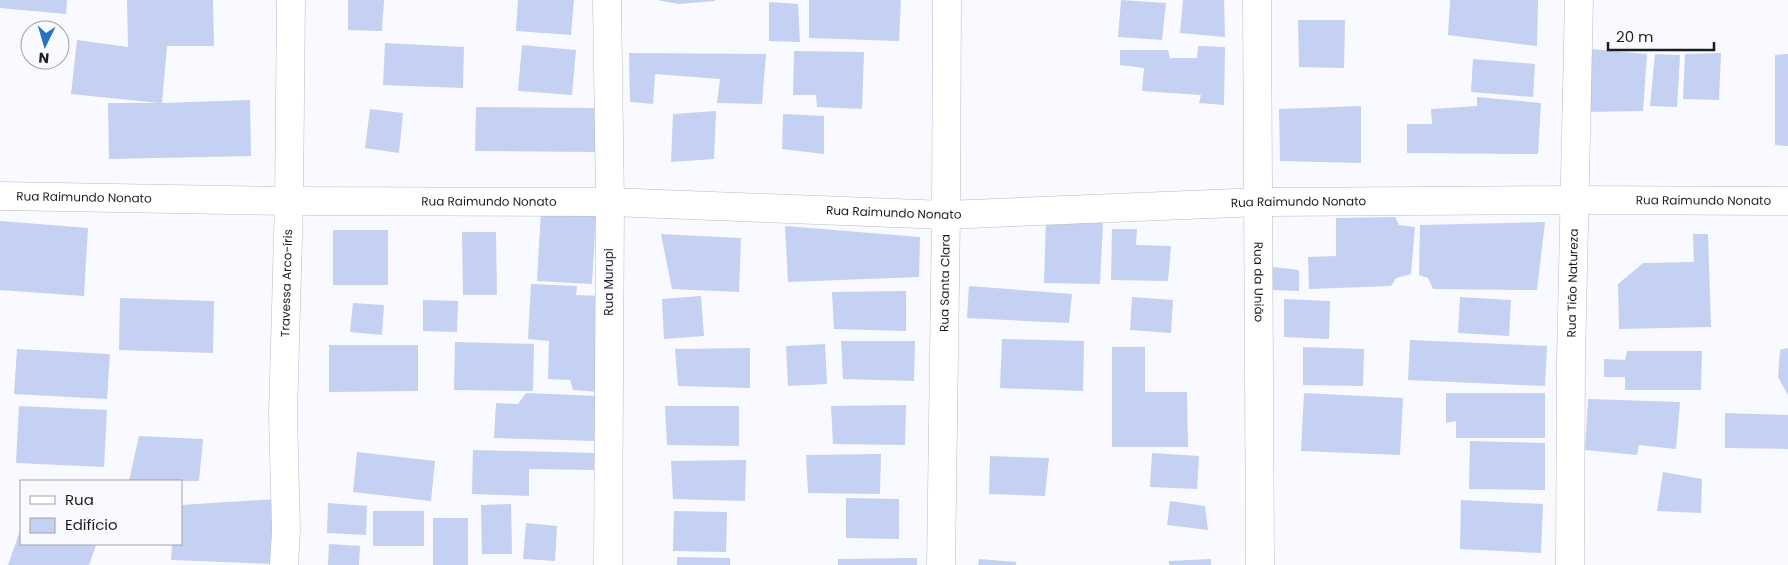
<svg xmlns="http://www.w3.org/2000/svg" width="1788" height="565" viewBox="0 0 1788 565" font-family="Poppins,sans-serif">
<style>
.building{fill:#c4d1f2}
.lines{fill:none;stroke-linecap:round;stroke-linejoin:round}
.street-casing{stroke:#b9bbc1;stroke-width:29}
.street{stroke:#fff;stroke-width:28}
.labels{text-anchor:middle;stroke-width:4;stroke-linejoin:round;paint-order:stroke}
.street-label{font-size:12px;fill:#1c1d1f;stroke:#f8faff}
</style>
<rect width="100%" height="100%" fill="#f8faff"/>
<g class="building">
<path d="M 0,0 L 67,0 L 66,14 L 0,8 Z"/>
<path d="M 127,0 L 213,0 L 214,46 L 167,46 L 162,103 L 250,100 L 251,156 L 109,159 L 108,103 L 159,103 L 71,94 L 77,40 L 128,47 Z"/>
<path d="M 348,0 L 384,0 L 382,31 L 348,30 Z"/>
<path d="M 518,0 L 574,0 L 571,35 L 516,31 Z"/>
<path d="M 657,0 L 715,0 L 715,1 L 679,4 Z"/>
<path d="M 809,0 L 901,0 L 899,41 L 809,38 Z"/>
<path d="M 1121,0 L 1166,3 L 1162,40 L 1118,37 Z"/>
<path d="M 1183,0 L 1224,0 L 1225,37 L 1180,33 Z"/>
<path d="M 1450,0 L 1538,0 L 1537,46 L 1448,35 Z"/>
<path d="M 769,2 L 798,4 L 800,42 L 769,41 Z"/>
<path d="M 1298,20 L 1345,20 L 1344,68 L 1299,67 Z"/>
<path d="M 385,43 L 464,47 L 463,88 L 383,85 Z"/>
<path d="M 522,45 L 576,50 L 572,95 L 518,91 Z"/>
<path d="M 1198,46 L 1225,47 L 1224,105 L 1199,103 L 1201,95 L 1142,91 L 1144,68 L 1120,65 L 1120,50 L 1168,50 L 1170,58 L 1197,58 Z"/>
<path d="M 1590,49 L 1647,54 L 1643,111 L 1586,112 Z"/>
<path d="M 794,51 L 864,52 L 862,109 L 817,107 L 816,95 L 793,95 Z"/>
<path d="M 629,53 L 766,54 L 762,104 L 717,103 L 720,79 L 655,74 L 653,104 L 630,102 Z"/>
<path d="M 1721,53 L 1719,100 L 1683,99 L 1685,54 Z"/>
<path d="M 1655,54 L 1680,55 L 1677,107 L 1650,106 Z"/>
<path d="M 1788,54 L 1788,146 L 1775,145 L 1775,55 Z"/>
<path d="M 1473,59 L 1535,64 L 1533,97 L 1471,92 Z"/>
<path d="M 1477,97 L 1541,103 L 1538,154 L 1407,153 L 1407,124 L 1432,124 L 1431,109 L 1477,106 Z"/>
<path d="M 1361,106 L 1361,163 L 1280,161 L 1279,109 Z"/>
<path d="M 476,107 L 598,108 L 598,152 L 475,151 Z"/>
<path d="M 370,109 L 403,113 L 399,153 L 365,148 Z"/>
<path d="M 716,111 L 714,159 L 671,162 L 673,114 Z"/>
<path d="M 783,114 L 824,116 L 824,154 L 782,149 Z"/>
<path d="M 541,211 L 596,214 L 592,284 L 537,281 Z"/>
<path d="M 1395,217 L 1399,225 L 1415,227 L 1411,274 L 1396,278 L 1391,286 L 1309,289 L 1308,257 L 1336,256 L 1336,218 Z"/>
<path d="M 1046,220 L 1103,222 L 1100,284 L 1044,283 Z"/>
<path d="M 0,221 L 88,228 L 84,296 L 0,290 Z"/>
<path d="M 1545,222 L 1537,290 L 1433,289 L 1428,278 L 1419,275 L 1420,225 Z"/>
<path d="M 785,226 L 920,237 L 919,277 L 788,282 Z"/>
<path d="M 1112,229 L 1137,229 L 1136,245 L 1171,246 L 1168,281 L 1111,280 Z"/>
<rect x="333" y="230" width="55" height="55"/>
<path d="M 462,232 L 496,232 L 497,295 L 463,295 Z"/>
<path d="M 661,234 L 741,238 L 739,292 L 672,289 Z"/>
<path d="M 1693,234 L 1708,234 L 1711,327 L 1619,329 L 1618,284 L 1643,263 L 1694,262 Z"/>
<path d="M 1273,267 L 1299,270 L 1299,291 L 1272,290 Z"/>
<path d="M 531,284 L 577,286 L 576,295 L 604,296 L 599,392 L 573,390 L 570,380 L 548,379 L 549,341 L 528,339 Z"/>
<path d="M 969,286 L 1072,294 L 1069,323 L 967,318 Z"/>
<path d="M 906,291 L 906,331 L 834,329 L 832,292 Z"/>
<path d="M 701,296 L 704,336 L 664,339 L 662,299 Z"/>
<path d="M 1132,297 L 1173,300 L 1171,333 L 1130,330 Z"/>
<path d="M 1460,297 L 1511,300 L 1509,336 L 1458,333 Z"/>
<path d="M 120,298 L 214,301 L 213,353 L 119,350 Z"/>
<path d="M 1284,299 L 1330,301 L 1329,339 L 1284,337 Z"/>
<path d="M 423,300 L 458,301 L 457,332 L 423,331 Z"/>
<path d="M 353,303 L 384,305 L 382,335 L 350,332 Z"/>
<path d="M 1002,339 L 1084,341 L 1083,391 L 1000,388 Z"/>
<path d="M 1410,340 L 1547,346 L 1545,386 L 1408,380 Z"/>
<path d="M 841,341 L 915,341 L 914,381 L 843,379 Z"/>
<path d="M 455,342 L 534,344 L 533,391 L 454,390 Z"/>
<path d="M 825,344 L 827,384 L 788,386 L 786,346 Z"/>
<path d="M 329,345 L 418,345 L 418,391 L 329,392 Z"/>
<path d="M 1112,347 L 1145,347 L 1145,392 L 1187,392 L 1188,447 L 1112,447 Z"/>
<path d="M 1303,347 L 1364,349 L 1363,386 L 1303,385 Z"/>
<path d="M 750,348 L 750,388 L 678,386 L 675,349 Z"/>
<path d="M 1788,348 L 1788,395 L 1778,377 L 1780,350 Z"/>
<path d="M 17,349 L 110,354 L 107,399 L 14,394 Z"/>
<path d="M 1627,351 L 1702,351 L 1701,390 L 1625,390 L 1625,377 L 1604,377 L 1604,359 L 1625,360 Z"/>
<path d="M 526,393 L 599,396 L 597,441 L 494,438 L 496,403 L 518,404 Z"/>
<path d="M 1304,393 L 1403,398 L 1400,455 L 1301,451 Z"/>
<path d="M 1446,393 L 1545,393 L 1545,438 L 1456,438 L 1456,421 L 1446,423 Z"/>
<path d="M 1588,399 L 1680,402 L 1676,449 L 1639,445 L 1637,455 L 1585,450 Z"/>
<path d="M 906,405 L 905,445 L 833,444 L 831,406 Z"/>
<path d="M 19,406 L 107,410 L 104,467 L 16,463 Z"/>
<path d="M 665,406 L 739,406 L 739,446 L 667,445 Z"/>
<path d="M 1725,413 L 1788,415 L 1788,449 L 1725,448 Z"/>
<path d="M 139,436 L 203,439 L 199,481 L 129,481 Z"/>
<path d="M 1470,441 L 1545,443 L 1545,490 L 1469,489 Z"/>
<path d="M 473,450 L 595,453 L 595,470 L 529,469 L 529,496 L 472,494 Z"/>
<path d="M 357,452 L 435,461 L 431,501 L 353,492 Z"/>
<path d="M 1152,453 L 1199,456 L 1197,489 L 1150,487 Z"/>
<path d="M 881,454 L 880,494 L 808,493 L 806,455 Z"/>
<path d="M 990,456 L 1049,458 L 1045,496 L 989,494 Z"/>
<path d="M 746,460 L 745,501 L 673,499 L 671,461 Z"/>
<path d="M 1663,472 L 1702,479 L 1701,513 L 1657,511 Z"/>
<path d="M 846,498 L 899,499 L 899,539 L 846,538 Z"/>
<path d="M 276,499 L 275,564 L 171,560 L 172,544 L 181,544 L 181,505 Z"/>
<path d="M 1461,500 L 1543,504 L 1541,553 L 1460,549 Z"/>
<path d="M 1170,501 L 1205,506 L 1208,530 L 1167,525 Z"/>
<path d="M 328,503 L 367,506 L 366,535 L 327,533 Z"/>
<path d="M 511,504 L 512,554 L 482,554 L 481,505 Z"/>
<rect x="373" y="511" width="51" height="35"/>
<path d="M 674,511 L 727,512 L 726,552 L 673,551 Z"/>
<rect x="433" y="518" width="35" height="47"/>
<path d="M 526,523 L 557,526 L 555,561 L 523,559 Z"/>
<path d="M 21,528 L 21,544 L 92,544 L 96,545 L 89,565 L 8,565 Z"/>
<path d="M 329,544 L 360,546 L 359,565 L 328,565 Z"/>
<path d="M 677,557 L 730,558 L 730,565 L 677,565 Z"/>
<path d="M 917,558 L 917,565 L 838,565 L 838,559 Z"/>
<path d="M 979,559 L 1016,562 L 1016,565 L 978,565 Z"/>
<path d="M 1211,559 L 1211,565 L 1169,565 L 1169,561 Z"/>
</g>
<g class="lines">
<g class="street-casing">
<g id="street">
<path d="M 607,0 L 610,202 L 608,565"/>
<path id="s1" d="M 1257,0 L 1260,565"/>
<path id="s2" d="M 0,196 L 289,201 L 610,202 L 946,215 L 1260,202 L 1575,200 L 1788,201"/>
<path id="s3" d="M 284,565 L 286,530 L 283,414 L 289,201 L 291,0"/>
<path id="s4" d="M 941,565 L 946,215 L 947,0"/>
<path id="s5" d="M 1570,565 L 1571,360 L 1579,0"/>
</g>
</g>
<use href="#street" class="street"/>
</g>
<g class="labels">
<g class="street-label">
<text dy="4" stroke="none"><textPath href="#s2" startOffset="84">Rua Raimundo Nonato</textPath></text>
<text dy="4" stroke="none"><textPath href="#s2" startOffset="489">Rua Raimundo Nonato</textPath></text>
<text dy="4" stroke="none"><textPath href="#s2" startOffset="1704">Rua Raimundo Nonato</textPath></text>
<text dy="4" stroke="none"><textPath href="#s2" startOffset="1299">Rua Raimundo Nonato</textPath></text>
<text dy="4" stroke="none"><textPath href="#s2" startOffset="894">Rua Raimundo Nonato</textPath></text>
<text transform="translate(609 282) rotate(-90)" y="4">Rua Murupi</text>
<text dy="4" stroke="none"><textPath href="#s1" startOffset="282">Rua da União</textPath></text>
<text dy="4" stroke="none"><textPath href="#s5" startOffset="282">Rua Tião Natureza</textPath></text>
<text dy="4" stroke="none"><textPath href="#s3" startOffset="282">Travessa Arco-íris</textPath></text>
<text dy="4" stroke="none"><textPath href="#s4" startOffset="282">Rua Santa Clara</textPath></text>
</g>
</g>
<rect x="20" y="480" width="162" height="65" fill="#f8faff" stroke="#a0a2a5"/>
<rect x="30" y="496" width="25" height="8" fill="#ffffff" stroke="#a0a2a5"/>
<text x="65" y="505" font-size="15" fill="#1c1d1f">Rua</text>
<rect x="30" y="518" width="25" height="15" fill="#c4d1f2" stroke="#a0a2a5"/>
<text x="65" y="530" font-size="15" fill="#1c1d1f">Edifício</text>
<g transform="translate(45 45) rotate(185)"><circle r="24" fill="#f8faff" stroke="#a0a2a5"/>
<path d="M0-4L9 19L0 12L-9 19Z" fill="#2673c2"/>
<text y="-8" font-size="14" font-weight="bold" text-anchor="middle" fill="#1c1d1f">N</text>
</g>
<path d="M1608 42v8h106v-8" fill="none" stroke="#1c1d1f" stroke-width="2.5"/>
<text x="1616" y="42" font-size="15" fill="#1c1d1f" stroke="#f8faff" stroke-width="4" paint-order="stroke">20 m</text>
</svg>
